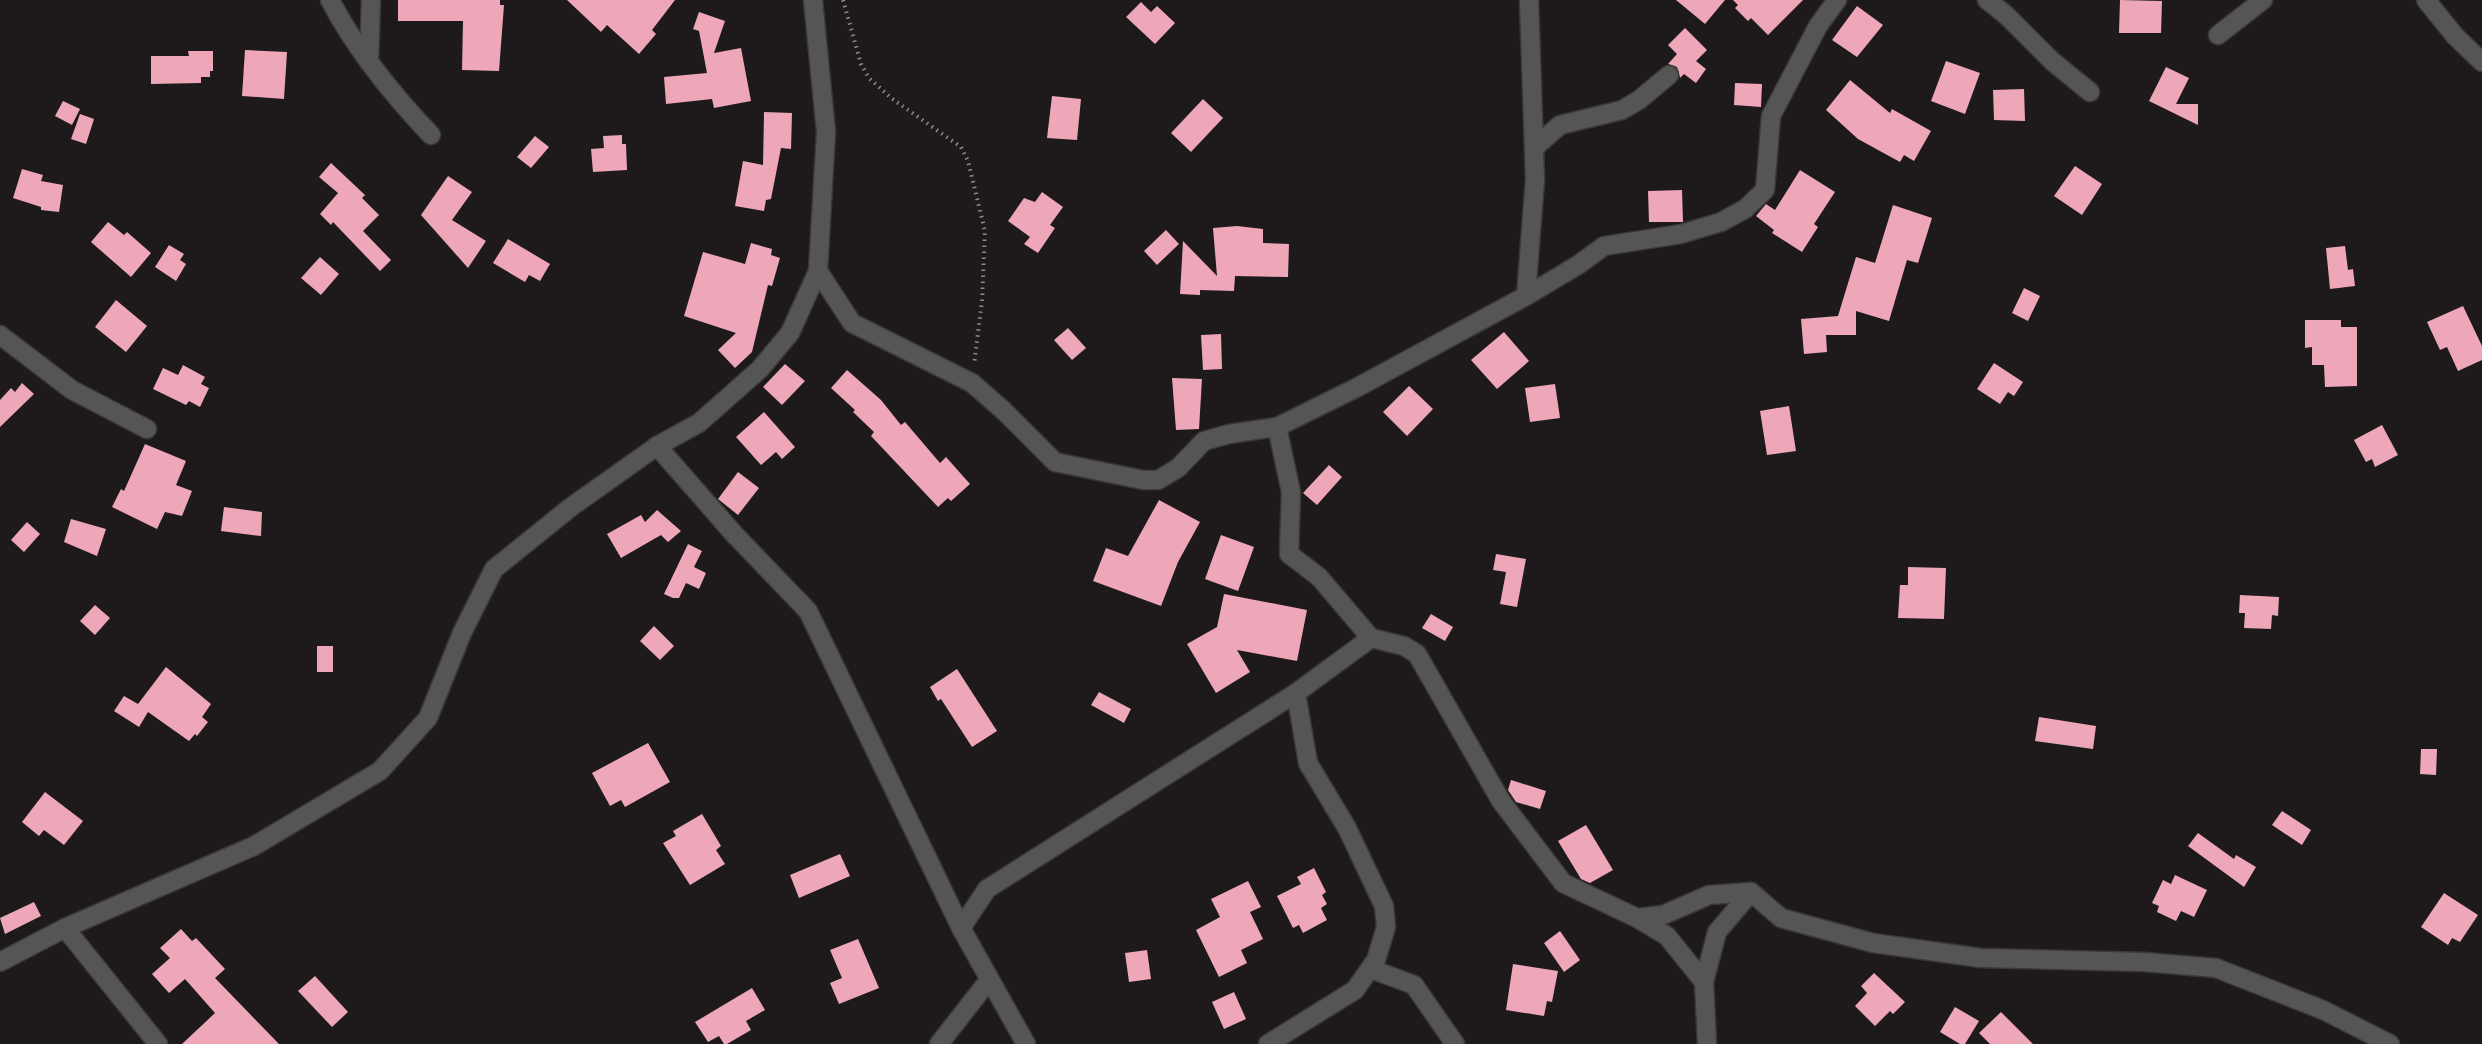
<svg xmlns="http://www.w3.org/2000/svg" width="2482" height="1044" viewBox="0 0 2482 1044" font-family="Lora,serif">
<style>
.building{fill:#eda7b9}
.lines{fill:none;stroke-linecap:round;stroke-linejoin:round}
.minor-casing{stroke:#3c3839;stroke-width:21}
.path{stroke:#8e8a8b;stroke-width:4;stroke-dasharray:1.5 4.5;stroke-linecap:butt}
.minor{stroke:#555654;stroke-width:18}
</style>
<rect width="100%" height="100%" fill="#1e1a1b"/>
<g class="building">
<path d="M 398,0 L 500,0 L 500,5 L 504,5 L 499,71 L 462,70 L 463,21 L 398,21 Z"/>
<path d="M 567,0 L 675,0 L 652,30 L 656,34 L 639,54 L 607,25 L 601,32 Z"/>
<path d="M 1676,0 L 1725,0 L 1705,24 Z"/>
<path d="M 1733,0 L 1803,0 L 1768,35 L 1751,18 L 1748,21 L 1735,8 L 1738,5 Z"/>
<path d="M 2120,0 L 2162,1 L 2161,33 L 2119,33 Z"/>
<path d="M 1141,2 L 1151,12 L 1157,6 L 1175,23 L 1155,44 L 1126,17 Z"/>
<path d="M 1857,6 L 1883,25 L 1857,57 L 1832,40 Z"/>
<path d="M 699,12 L 725,21 L 714,53 L 741,48 L 751,101 L 714,108 L 712,99 L 666,104 L 664,77 L 707,73 L 699,31 L 693,29 Z"/>
<path d="M 1685,28 L 1707,50 L 1696,61 L 1706,69 L 1696,83 L 1684,74 L 1680,78 L 1677,67 L 1668,64 L 1677,54 L 1668,45 Z"/>
<path d="M 245,50 L 287,52 L 284,99 L 242,96 Z"/>
<path d="M 188,51 L 213,51 L 213,71 L 210,71 L 210,77 L 201,77 L 201,83 L 151,84 L 151,56 L 189,56 Z"/>
<path d="M 1946,61 L 1980,73 L 1965,114 L 1931,101 Z"/>
<path d="M 2166,67 L 2189,78 L 2176,104 L 2198,104 L 2198,125 L 2149,101 Z"/>
<path d="M 1850,80 L 1890,113 L 1892,109 L 1931,131 L 1914,161 L 1904,155 L 1900,162 L 1858,139 L 1826,110 Z"/>
<path d="M 1735,83 L 1762,84 L 1761,107 L 1734,105 Z"/>
<path d="M 2024,89 L 2025,121 L 1994,120 L 1993,90 Z"/>
<path d="M 1052,96 L 1081,99 L 1077,140 L 1047,138 Z"/>
<path d="M 1203,99 L 1223,118 L 1191,152 L 1171,133 Z"/>
<path d="M 63,101 L 80,109 L 72,125 L 55,116 Z"/>
<path d="M 764,112 L 792,113 L 791,149 L 781,148 L 771,199 L 766,200 L 764,211 L 735,206 L 743,161 L 763,165 Z"/>
<path d="M 80,114 L 94,119 L 86,144 L 71,139 Z"/>
<path d="M 622,135 L 622,144 L 626,144 L 627,170 L 593,172 L 591,149 L 604,148 L 603,136 Z"/>
<path d="M 535,136 L 549,147 L 531,168 L 517,157 Z"/>
<path d="M 331,163 L 365,195 L 362,198 L 379,215 L 363,231 L 391,260 L 380,271 L 333,222 L 331,225 L 320,214 L 338,193 L 319,177 Z"/>
<path d="M 2075,166 L 2102,184 L 2082,215 L 2054,196 Z"/>
<path d="M 22,169 L 43,175 L 41,181 L 63,185 L 59,212 L 41,210 L 41,207 L 13,198 Z"/>
<path d="M 1800,170 L 1835,192 L 1814,224 L 1818,227 L 1802,252 L 1772,233 L 1774,230 L 1756,216 L 1766,204 L 1775,210 Z"/>
<path d="M 448,176 L 472,192 L 452,220 L 486,241 L 468,268 L 421,215 Z"/>
<path d="M 1682,190 L 1683,222 L 1649,222 L 1648,191 Z"/>
<path d="M 1042,192 L 1063,207 L 1050,225 L 1055,228 L 1038,253 L 1024,244 L 1030,237 L 1008,221 L 1024,198 L 1035,202 Z"/>
<path d="M 1893,205 L 1932,218 L 1918,263 L 1907,260 L 1889,321 L 1856,311 L 1856,335 L 1826,335 L 1827,352 L 1804,354 L 1801,319 L 1838,316 L 1856,257 L 1875,263 Z"/>
<path d="M 108,222 L 124,235 L 127,232 L 151,253 L 131,277 L 91,242 Z"/>
<path d="M 1237,226 L 1263,229 L 1263,243 L 1289,244 L 1288,277 L 1235,276 L 1234,291 L 1200,290 L 1200,295 L 1180,294 L 1183,241 L 1217,276 L 1213,228 Z"/>
<path d="M 1166,230 L 1179,244 L 1157,265 L 1144,251 Z"/>
<path d="M 508,239 L 550,264 L 540,281 L 529,275 L 525,282 L 493,263 Z"/>
<path d="M 751,243 L 772,249 L 771,255 L 780,258 L 772,286 L 768,285 L 752,352 L 735,368 L 718,350 L 736,333 L 684,316 L 703,252 L 745,264 Z"/>
<path d="M 169,245 L 184,254 L 180,260 L 186,264 L 176,281 L 155,267 Z"/>
<path d="M 2345,246 L 2348,270 L 2353,269 L 2355,286 L 2330,289 L 2326,248 Z"/>
<path d="M 320,257 L 339,274 L 321,295 L 301,278 Z"/>
<path d="M 2024,288 L 2040,296 L 2028,321 L 2012,313 Z"/>
<path d="M 116,300 L 147,326 L 126,352 L 95,327 Z"/>
<path d="M 2463,306 L 2482,346 L 2482,360 L 2458,371 L 2447,347 L 2440,350 L 2427,322 Z"/>
<path d="M 2305,320 L 2341,320 L 2341,327 L 2357,327 L 2357,386 L 2325,387 L 2324,365 L 2312,365 L 2312,347 L 2305,348 Z"/>
<path d="M 1068,328 L 1086,348 L 1072,360 L 1054,340 Z"/>
<path d="M 1504,332 L 1529,361 L 1497,389 L 1471,360 Z"/>
<path d="M 1221,334 L 1222,369 L 1203,370 L 1201,335 Z"/>
<path d="M 1994,363 L 2023,382 L 2014,396 L 2008,392 L 2000,404 L 1977,389 Z"/>
<path d="M 785,364 L 805,381 L 782,405 L 763,387 Z"/>
<path d="M 183,365 L 205,377 L 201,384 L 209,388 L 200,407 L 189,401 L 186,405 L 153,389 L 163,368 L 178,375 Z"/>
<path d="M 847,370 L 881,400 L 901,425 L 905,422 L 940,463 L 946,457 L 970,484 L 951,501 L 948,498 L 938,507 L 871,436 L 874,432 L 853,412 L 855,410 L 831,388 Z"/>
<path d="M 1172,378 L 1202,379 L 1199,429 L 1176,430 Z"/>
<path d="M 22,383 L 34,394 L 0,427 L 0,400 L 11,388 L 15,392 Z"/>
<path d="M 1555,384 L 1560,418 L 1530,422 L 1525,388 Z"/>
<path d="M 1409,386 L 1433,409 L 1407,436 L 1383,412 Z"/>
<path d="M 1789,406 L 1796,451 L 1767,455 L 1760,411 Z"/>
<path d="M 764,412 L 795,447 L 782,459 L 776,452 L 761,465 L 736,437 Z"/>
<path d="M 2382,425 L 2398,455 L 2375,467 L 2372,459 L 2366,462 L 2354,440 Z"/>
<path d="M 145,444 L 186,461 L 176,485 L 192,491 L 182,516 L 165,512 L 157,529 L 112,507 L 121,489 L 124,491 Z"/>
<path d="M 1329,465 L 1342,477 L 1317,505 L 1303,493 Z"/>
<path d="M 738,472 L 759,488 L 738,515 L 718,499 Z"/>
<path d="M 1159,500 L 1200,522 L 1178,562 L 1161,606 L 1093,581 L 1106,548 L 1128,556 Z"/>
<path d="M 224,507 L 262,512 L 261,536 L 221,531 Z"/>
<path d="M 657,510 L 681,531 L 668,542 L 661,535 L 621,558 L 607,534 L 641,515 L 645,522 Z"/>
<path d="M 71,519 L 106,529 L 97,556 L 64,542 Z"/>
<path d="M 27,522 L 40,534 L 24,552 L 11,540 Z"/>
<path d="M 1221,535 L 1254,547 L 1238,591 L 1205,579 Z"/>
<path d="M 688,544 L 702,551 L 694,567 L 706,573 L 699,589 L 686,583 L 679,598 L 673,598 L 664,594 Z"/>
<path d="M 1496,554 L 1526,559 L 1517,607 L 1500,604 L 1506,572 L 1493,570 Z"/>
<path d="M 1908,567 L 1946,568 L 1944,619 L 1898,618 L 1900,585 L 1908,585 Z"/>
<path d="M 1224,594 L 1307,610 L 1297,661 L 1237,650 L 1250,672 L 1216,693 L 1187,644 L 1217,627 Z"/>
<path d="M 2240,595 L 2279,597 L 2278,616 L 2272,615 L 2271,629 L 2244,628 L 2245,613 L 2239,613 Z"/>
<path d="M 95,605 L 110,618 L 95,635 L 80,621 Z"/>
<path d="M 1431,614 L 1453,627 L 1445,641 L 1422,628 Z"/>
<path d="M 654,626 L 674,646 L 660,660 L 640,641 Z"/>
<rect x="317" y="646" width="16" height="26"/>
<path d="M 166,667 L 211,704 L 202,717 L 208,722 L 197,736 L 195,734 L 189,741 L 148,712 L 139,727 L 114,711 L 124,696 L 138,704 Z"/>
<path d="M 957,669 L 997,731 L 972,747 L 941,699 L 938,701 L 930,687 Z"/>
<path d="M 1099,692 L 1131,709 L 1124,723 L 1091,705 Z"/>
<path d="M 2039,717 L 2096,726 L 2093,749 L 2035,741 Z"/>
<path d="M 648,743 L 670,782 L 625,807 L 621,800 L 610,806 L 592,773 Z"/>
<path d="M 2421,749 L 2437,749 L 2436,775 L 2420,774 Z"/>
<path d="M 1511,780 L 1546,791 L 1540,809 L 1516,802 L 1508,790 Z"/>
<path d="M 45,792 L 83,821 L 64,845 L 44,830 L 39,836 L 22,822 Z"/>
<path d="M 2282,811 L 2311,830 L 2302,845 L 2272,825 Z"/>
<path d="M 702,814 L 721,846 L 716,850 L 725,864 L 690,885 L 663,843 L 676,836 L 673,831 Z"/>
<path d="M 1586,825 L 1613,870 L 1590,883 L 1581,879 L 1558,841 Z"/>
<path d="M 2198,833 L 2234,859 L 2236,855 L 2256,867 L 2244,887 L 2188,846 Z"/>
<path d="M 840,854 L 850,876 L 799,898 L 790,875 Z"/>
<path d="M 1314,868 L 1326,892 L 1322,895 L 1327,904 L 1321,908 L 1327,920 L 1303,933 L 1299,925 L 1293,928 L 1277,896 L 1301,884 L 1297,877 Z"/>
<path d="M 2175,875 L 2207,890 L 2194,917 L 2181,911 L 2176,921 L 2157,912 L 2159,906 L 2152,903 L 2163,880 L 2171,884 Z"/>
<path d="M 1248,881 L 1261,907 L 1250,912 L 1263,939 L 1241,950 L 1247,963 L 1219,977 L 1196,930 L 1220,917 L 1211,899 Z"/>
<path d="M 2444,893 L 2478,915 L 2460,942 L 2452,938 L 2448,945 L 2421,927 Z"/>
<path d="M 34,902 L 41,916 L 5,934 L 0,918 Z"/>
<path d="M 181,929 L 192,941 L 196,938 L 225,969 L 215,978 L 279,1044 L 182,1044 L 215,1013 L 185,979 L 169,993 L 152,974 L 170,958 L 160,948 Z"/>
<path d="M 1560,931 L 1580,960 L 1564,972 L 1544,943 Z"/>
<path d="M 858,939 L 879,988 L 839,1004 L 830,983 L 842,978 L 830,950 Z"/>
<path d="M 1147,950 L 1151,979 L 1129,982 L 1125,953 Z"/>
<path d="M 1513,964 L 1558,971 L 1552,1002 L 1547,1001 L 1544,1016 L 1506,1010 Z"/>
<path d="M 1874,973 L 1905,1002 L 1893,1014 L 1890,1011 L 1875,1026 L 1855,1006 L 1867,993 L 1861,986 Z"/>
<path d="M 315,976 L 348,1012 L 332,1027 L 298,991 Z"/>
<path d="M 752,988 L 765,1010 L 746,1021 L 751,1030 L 727,1044 L 724,1044 L 719,1036 L 708,1042 L 695,1022 Z"/>
<path d="M 1234,992 L 1246,1019 L 1224,1029 L 1212,1002 Z"/>
<path d="M 1955,1007 L 1979,1021 L 1965,1044 L 1960,1044 L 1940,1032 Z"/>
<path d="M 2001,1012 L 2033,1044 L 1990,1044 L 1979,1033 Z"/>
</g>
<g class="lines">
<g class="minor-casing">
<g id="minor">
<path d="M 330,0 C 356,50 392,94 431,135"/>
<path d="M 1987,0 L 2006,15 L 2052,61 L 2090,92"/>
<path d="M 2426,0 L 2455,36 L 2482,62"/>
<path d="M 2218,35 L 2263,0"/>
<path d="M 369,62 L 371,0"/>
<path d="M 1535,147 L 1560,125 L 1622,110 L 1639,100 L 1669,75"/>
<path d="M 818,271 L 852,323 L 972,383 L 1003,410 L 1055,462 L 1143,480 L 1158,480 L 1178,468 L 1204,441 L 1229,434 L 1277,427 L 1356,388 L 1526,296 L 1578,265 L 1604,246 L 1681,234 L 1721,222 L 1745,209 L 1765,190 L 1771,116 L 1818,26 L 1837,0"/>
<path d="M 1526,296 L 1535,179 L 1529,0"/>
<path d="M 0,335 L 72,390 L 147,429"/>
<path d="M 657,446 L 734,534 L 808,611 L 961,928 L 1026,1044"/>
<path d="M 1371,638 L 1404,646 L 1417,654 L 1501,801 L 1563,883 L 1637,918 L 1663,915 L 1709,895 L 1751,892 L 1781,918 L 1873,943 L 1981,958 L 2144,962 L 2216,968 L 2323,1010 L 2390,1044"/>
<path d="M 1637,918 L 1667,936 L 1704,982"/>
<path d="M 65,928 L 158,1044"/>
<path d="M 961,928 L 987,889 L 1296,693"/>
<path d="M 0,962 L 65,928 L 254,846 L 380,771 L 428,718 L 462,633 L 494,569 L 571,507 L 657,446 L 699,423 L 760,369 L 790,333 L 818,271 L 826,132 L 813,0"/>
<path d="M 1371,969 L 1414,985 L 1455,1044"/>
<path d="M 939,1044 L 989,980"/>
<path d="M 1268,1044 L 1355,990 L 1376,960 L 1386,927 L 1384,906 L 1347,828 L 1308,763 L 1296,693 L 1371,638 L 1319,577 L 1289,554 L 1291,492 L 1277,427"/>
<path d="M 1707,1044 L 1704,982 L 1717,932 L 1751,892"/>
</g>
</g>
<path class="path" d="M 843,0 L 861,64 L 869,78 L 891,98 L 961,147 L 968,161 L 985,231 L 982,301 L 974,365"/>
<use href="#minor" class="minor"/>
</g>
</svg>
